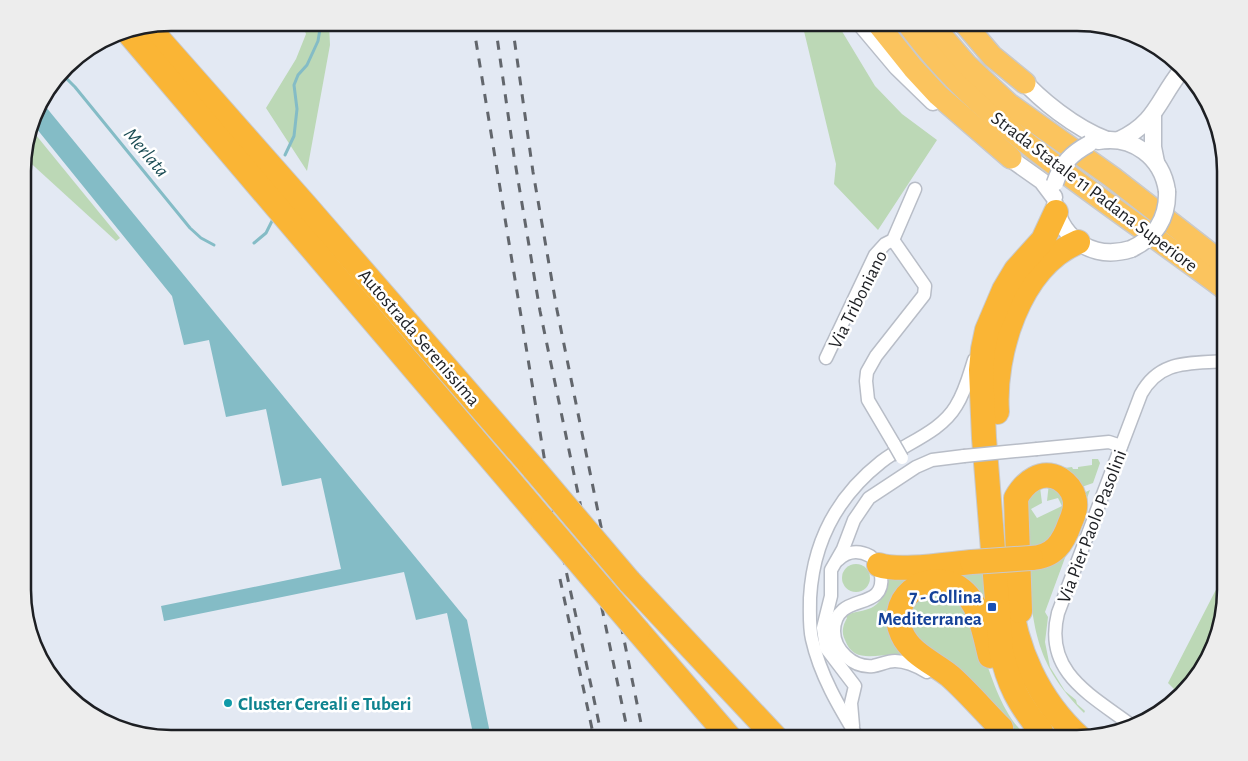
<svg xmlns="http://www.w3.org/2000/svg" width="1248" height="761" viewBox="0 0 1248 761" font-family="'Alegreya Sans',sans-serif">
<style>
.green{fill:#bcd8b6}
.water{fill:#84bcc6}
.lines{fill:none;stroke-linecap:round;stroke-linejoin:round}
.stream{stroke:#84bcc6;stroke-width:3}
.minor-casing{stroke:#b8bdc7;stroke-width:15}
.tertiary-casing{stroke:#b8bdc7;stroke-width:19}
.trunk-casing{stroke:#c9c9ca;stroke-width:24}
.motorway-casing{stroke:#c9c9ca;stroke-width:26}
.minor{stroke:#fff;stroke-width:12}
.tertiary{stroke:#fff;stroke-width:16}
.trunk{stroke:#fbc45e;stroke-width:21}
.motorway{stroke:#fab535;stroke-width:24}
.rail{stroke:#62666c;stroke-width:3;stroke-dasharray:9 9;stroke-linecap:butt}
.minor-bridge-casing{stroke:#b8bdc7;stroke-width:15;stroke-linecap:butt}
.tertiary-bridge-casing{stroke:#b8bdc7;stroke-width:19;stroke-linecap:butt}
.motorway-bridge-casing{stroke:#c9c9ca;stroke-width:26;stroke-linecap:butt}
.minor-bridge{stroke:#fff;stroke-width:12}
.tertiary-bridge{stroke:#fff;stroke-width:16}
.motorway-bridge{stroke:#fab535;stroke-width:24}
.transit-dot{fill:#1a4fb4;stroke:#fff;stroke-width:2}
.culture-dot{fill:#0f9aa8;stroke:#fff;stroke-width:2}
.labels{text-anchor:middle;stroke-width:5;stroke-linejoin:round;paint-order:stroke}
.street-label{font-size:19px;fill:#1d1f23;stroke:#fff}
.transit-label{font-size:19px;font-weight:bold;fill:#164399;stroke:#fff;text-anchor:end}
.culture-label{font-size:19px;font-weight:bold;fill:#0d838f;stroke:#fff;text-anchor:start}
.water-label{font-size:20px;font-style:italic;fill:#1a4c54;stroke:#fff}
.rim{fill:none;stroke:#1d1f23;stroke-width:2.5}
</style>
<rect width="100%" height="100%" fill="#e3e9f3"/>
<g class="green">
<path d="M 302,23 L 329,23 L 330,45 L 307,171 L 266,108 L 296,59 L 306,34 Z"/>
<path d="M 806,23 L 837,23 L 875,86 L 902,114 L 937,140 L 878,230 L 834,184 L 836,164 L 803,27 Z"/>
<path d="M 31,129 L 120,238 L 116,241 L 24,157 L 24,152 Z"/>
<path d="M 1092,459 L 1098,459 L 1100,463 L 1093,483 L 1076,489 L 1057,469 L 1072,467 L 1073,469 L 1078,469 L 1078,467 L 1092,465 Z"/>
<path d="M 1049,483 L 1066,492 L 1056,542 L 1031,555 L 1021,499 L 1040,487 L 1042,503 L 1031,509 L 1037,518 L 1062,506 L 1058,498 L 1047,501 Z"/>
<path d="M 1090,490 L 1045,612 L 1048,617 L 1045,642 L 1050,667 L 1065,691 L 1076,700 L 1077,704 L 1085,711 L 1084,713 C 1035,663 1034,631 1027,564 L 1038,563 L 1079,495 Z"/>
<circle cx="856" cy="578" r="14"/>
<path d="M 986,567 L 991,634 L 982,609 L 917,580 L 904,656 C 884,650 855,668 845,640 C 841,632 843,625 847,618 L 846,616 C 852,612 858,612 865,610 C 883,606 887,588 890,572 Z"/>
<path d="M 1225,572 L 1225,599 L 1201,672 L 1165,706 L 1176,691 L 1168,683 Z"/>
<path d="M 926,589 L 961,599 C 968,616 975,633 982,650 C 993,681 1003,717 1029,738 L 1022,738 L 1009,728 L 917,646 L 907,610 Z"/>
</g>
<path class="water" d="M 41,101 L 467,620 L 491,738 L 474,738 L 447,613 L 416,620 L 404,572 L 164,621 L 161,606 L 341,569 L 321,478 L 282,486 L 266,409 L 226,417 L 209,340 L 184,345 L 172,296 L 32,123 L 38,105 Z"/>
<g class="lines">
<g class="stream">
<path d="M 62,74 L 75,87 L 190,228 L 201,238 L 214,245"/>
<path d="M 285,155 L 294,136 L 297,109 L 294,85 L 298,75 L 307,65 L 318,41 L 321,23"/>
<path d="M 254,243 L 266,233 L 272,221"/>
</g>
<g class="minor-casing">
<g id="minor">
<path d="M 893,240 L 925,286 L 924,295 L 876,356 L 867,372 L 866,381 L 868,400 L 894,444"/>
<path d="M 826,358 L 875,255 L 885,244 L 893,240 L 915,189"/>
<path d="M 1037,449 L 1109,442 L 1121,446"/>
<path d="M 838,560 C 847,551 859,550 870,556 C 876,560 881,567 881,575 C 885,604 857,598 843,610 C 837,615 834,623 834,631 C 834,650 853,668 873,666 C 880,665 887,661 895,661 C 907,661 917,666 927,672"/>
<path d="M 997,725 L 1015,738"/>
<path d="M 1131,725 C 1091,695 1043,672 1058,613 L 1141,394 C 1160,359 1190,364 1225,361"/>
<path d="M 853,726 L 851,703 L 855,686 L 826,648 L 823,628 L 831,596 L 831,570 L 843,549 L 854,520 L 869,498 L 916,467 L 932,460 L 964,456"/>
<path d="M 858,738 C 839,707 820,675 812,639 C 809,626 810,612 810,598 C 813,542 838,496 881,462 C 905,443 940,433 956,406 C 965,392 969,376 974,360"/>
</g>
</g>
<g class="tertiary-casing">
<g id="tertiary">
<path d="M 860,23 L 897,67 L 933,102"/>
<path d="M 1018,75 C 1040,100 1075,128 1107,140"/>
<path d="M 1153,114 L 1153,147 L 1156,162"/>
<path d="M 1119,140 C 1156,123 1158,100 1181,71"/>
<path d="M 1098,141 C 1133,135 1162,157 1167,191"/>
<path d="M 1001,152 L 1042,181 L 1054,197"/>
<path d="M 1055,205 C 1063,242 1096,260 1131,249"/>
</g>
</g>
<g class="trunk-casing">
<g id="trunk">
<path d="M 877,23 L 913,68 L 938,95 L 1011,158"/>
<path d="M 907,23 C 956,91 1023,142 1090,191 C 1135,224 1181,256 1225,289"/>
<path d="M 931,23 L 967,65 L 1009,104 L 1112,177 L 1225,265"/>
<path d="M 964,23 L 992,56 L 1025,83"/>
</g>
</g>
<g class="motorway-casing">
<g id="motorway">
<path d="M 148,27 L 306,206 L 534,469"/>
<path d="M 127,31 L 543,520"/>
<path d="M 997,412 C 993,354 1019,267 1078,242"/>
<path d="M 879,565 C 900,572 948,564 972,562"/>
<path d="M 629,581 L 776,738"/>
<path d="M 1009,593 C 1015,648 1038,700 1080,738"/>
<path d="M 1020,611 L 1016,498 C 1025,482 1041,469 1060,479 C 1066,483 1072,489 1074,497 C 1077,506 1074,514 1070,523 C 1063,543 1054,557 1031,558"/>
<path d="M 638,631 L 730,738"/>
<path d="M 990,656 C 985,637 981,611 968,596 C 937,561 884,595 902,634 C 911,654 934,663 950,676 C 968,692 984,711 1001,728"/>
<path d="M 1041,731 C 1019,704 1008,684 1001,650 L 984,438 L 981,370 L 983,349 L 987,330 L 1004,290 L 1016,270 L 1043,240 L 1056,212"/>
</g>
</g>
<use href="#minor" class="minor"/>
<use href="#tertiary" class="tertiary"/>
<use href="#trunk" class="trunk"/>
<use href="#motorway" class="motorway"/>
<g class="rail">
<path d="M 473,23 L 549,487 C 565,571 585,654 602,738"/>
<path d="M 495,23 L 514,156 L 540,311 L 629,738"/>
<path d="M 512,23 L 533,172 L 557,310 L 644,738"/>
<path d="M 560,579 L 594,738"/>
</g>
<g class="minor-bridge-casing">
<g id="minor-bridge">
<path d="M 894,444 L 902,458"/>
<path d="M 964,456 L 1037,449"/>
</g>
</g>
<g class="tertiary-bridge-casing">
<g id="tertiary-bridge">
<path d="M 1055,183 C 1061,164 1072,153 1089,144"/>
<path d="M 1131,249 C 1155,238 1168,218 1167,191"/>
</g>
</g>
<g class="motorway-bridge-casing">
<g id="motorway-bridge">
<path d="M 534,469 L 629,581"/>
<path d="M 543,520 L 638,631"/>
<path d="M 972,562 L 1031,558"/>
</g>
</g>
<use href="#minor-bridge" class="minor-bridge"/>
<use href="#tertiary-bridge" class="tertiary-bridge"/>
<use href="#motorway-bridge" class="motorway-bridge"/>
</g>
<rect class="transit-dot" x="987" y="602" width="10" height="10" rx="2.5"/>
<circle class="culture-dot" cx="228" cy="703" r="5"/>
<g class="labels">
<g class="street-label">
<text transform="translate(1095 191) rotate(37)" y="7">Strada Statale 11 Padana Superiore</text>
<text transform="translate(857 299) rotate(-63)" y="7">Via Triboniano</text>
<text transform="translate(420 337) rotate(49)" y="7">Autostrada Serenissima</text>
<text transform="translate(1091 526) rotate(-69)" y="7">Via Pier Paolo Pasolini</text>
</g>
<g class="transit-label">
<text x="982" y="603">7 - Collina<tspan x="982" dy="22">Mediterranea</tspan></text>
</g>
<g class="culture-label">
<text x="238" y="710">Cluster Cereali e Tuberi</text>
</g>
<g class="water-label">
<text transform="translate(147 152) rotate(50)" y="7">Merlata</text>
</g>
</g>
<path d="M0 0H1248V761H0ZM171 31H1077A140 140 0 0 1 1217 171V590A140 140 0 0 1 1077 730H171A140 140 0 0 1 31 590V171A140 140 0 0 1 171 31Z" fill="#ededed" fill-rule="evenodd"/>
<path class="rim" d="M171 31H1077A140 140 0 0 1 1217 171V590A140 140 0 0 1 1077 730H171A140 140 0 0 1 31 590V171A140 140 0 0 1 171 31Z"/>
</svg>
